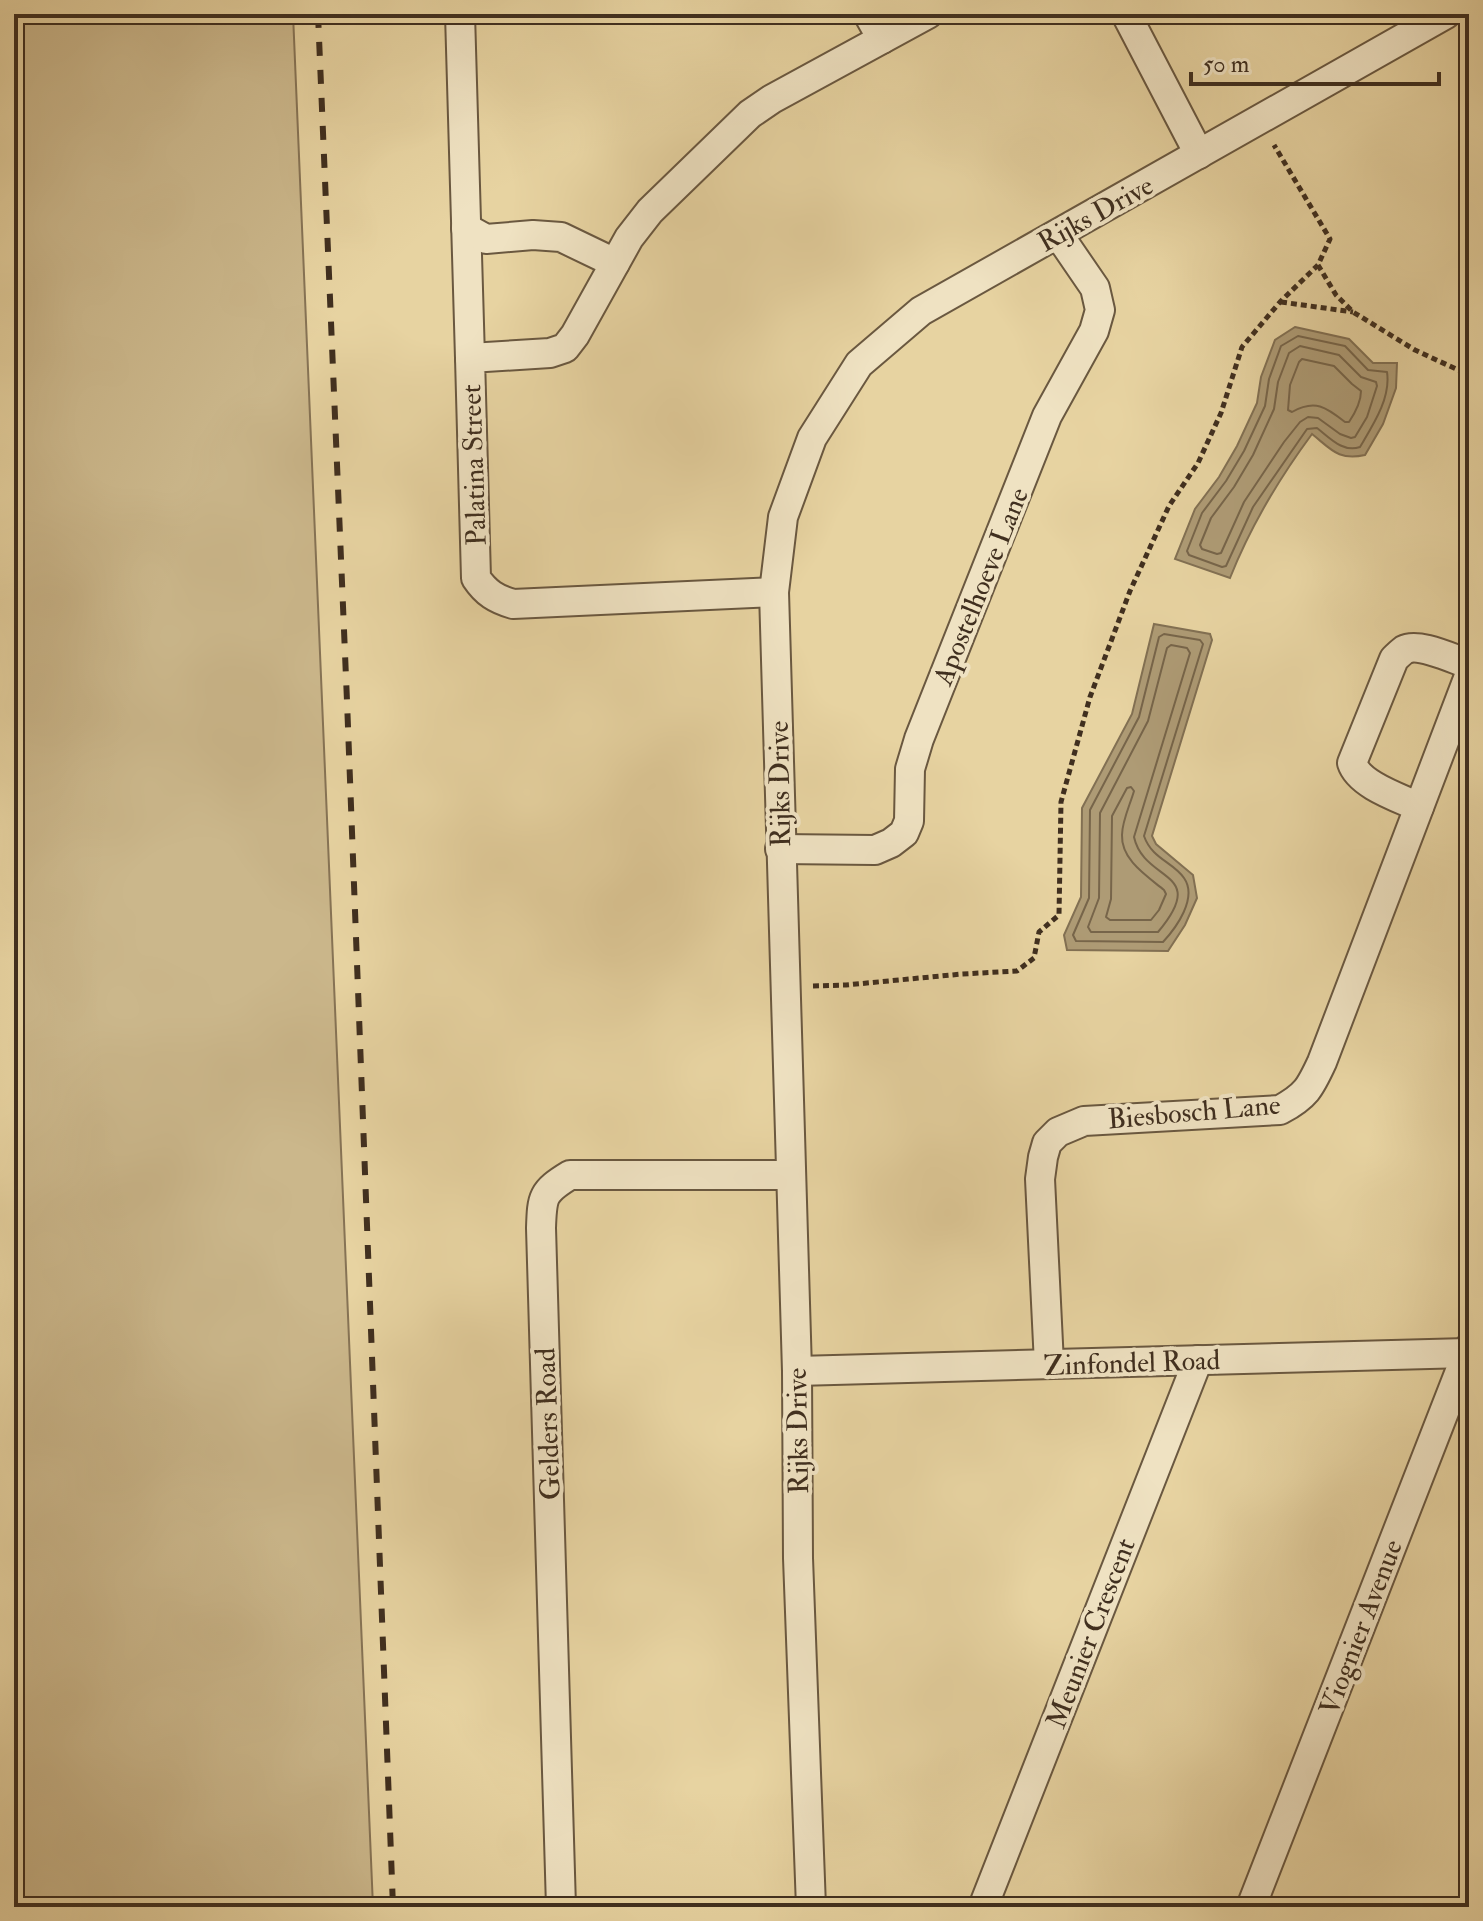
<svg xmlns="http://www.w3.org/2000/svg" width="1483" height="1921" viewBox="0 0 1483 1921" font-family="'IM FELL Double Pica',serif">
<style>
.green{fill:#cbb78b;stroke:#867355;stroke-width:2}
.water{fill:#ae9b75;stroke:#827053;stroke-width:2}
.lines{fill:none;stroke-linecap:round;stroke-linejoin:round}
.shore{stroke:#77654a;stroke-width:2}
.street-casing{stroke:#6a5840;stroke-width:32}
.path{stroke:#402f1f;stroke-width:5;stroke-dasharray:6 4;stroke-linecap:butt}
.street{stroke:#efe2c2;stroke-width:28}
.rail{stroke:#402f1f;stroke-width:6;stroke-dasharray:14 14;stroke-linecap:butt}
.labels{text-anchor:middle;stroke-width:8;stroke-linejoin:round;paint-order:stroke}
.street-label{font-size:28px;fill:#402f1f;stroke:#efe2c2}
</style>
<rect width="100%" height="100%" fill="#e7d3a1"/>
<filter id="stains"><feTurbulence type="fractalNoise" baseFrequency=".0025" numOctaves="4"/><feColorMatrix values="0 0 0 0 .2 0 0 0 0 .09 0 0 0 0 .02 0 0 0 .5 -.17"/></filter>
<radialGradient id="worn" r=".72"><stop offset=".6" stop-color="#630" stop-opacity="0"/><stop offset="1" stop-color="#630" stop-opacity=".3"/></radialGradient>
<path class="green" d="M 14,14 L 293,14 L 373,1907 L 14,1907 Z"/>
<g class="water">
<path d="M 1295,327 L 1349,339 L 1373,363 L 1397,363 L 1396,388 L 1383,424 L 1365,455 C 1338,461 1331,449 1312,434 C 1278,480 1251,525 1230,578 L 1175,559 L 1195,509 L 1219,477 L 1237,446 L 1257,403 L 1261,377 L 1275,340 Z"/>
<path d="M 1154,624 L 1210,634 L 1212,640 L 1152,836 L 1156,844 L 1193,875 L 1197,898 L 1185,925 L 1168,951 L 1067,950 L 1064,935 L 1081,897 L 1082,808 L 1132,714 Z"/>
</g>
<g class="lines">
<g class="shore">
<path d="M 1298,336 L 1345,346 L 1368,370 L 1387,372 C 1391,398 1373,425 1360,447 C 1343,453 1330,438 1317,428 L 1307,429 L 1253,507 L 1226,566 L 1222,567 L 1189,555 L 1187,551 L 1202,513 L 1226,481 L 1244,451 L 1265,406 L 1269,379 L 1281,346 Z"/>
<path d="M 1300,346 L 1339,355 L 1361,377 L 1376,382 L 1377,386 L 1367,417 L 1355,437 L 1351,438 L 1340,434 L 1318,418 L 1308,417 L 1300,422 L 1284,442 L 1244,502 L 1221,553 L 1217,554 L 1202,549 L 1200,545 L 1211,518 L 1234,487 L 1253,455 L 1274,409 L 1278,382 L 1289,353 Z"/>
<path d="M 1302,359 L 1334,366 L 1352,384 L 1361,391 C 1361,402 1355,413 1349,422 L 1345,422 C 1326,407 1315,399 1292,412 L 1288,410 L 1290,385 L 1299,362 Z"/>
<path d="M 1164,634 L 1200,640 L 1203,644 L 1144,836 C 1152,859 1173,862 1184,878 C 1198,898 1176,928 1163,942 L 1076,941 L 1073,935 L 1089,898 L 1090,810 L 1139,717 L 1159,637 Z"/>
<path d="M 1171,645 L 1187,648 L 1190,653 L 1134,837 C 1144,883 1210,870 1158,932 L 1091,932 L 1088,927 L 1099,898 L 1100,813 L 1148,721 L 1167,648 Z"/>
<path d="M 1131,787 L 1134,791 C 1130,805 1122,821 1122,835 C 1121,860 1147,876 1164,890 L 1166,894 L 1159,910 L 1151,920 L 1110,920 L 1106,917 L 1111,899 L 1112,816 L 1127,788 Z"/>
</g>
<g class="street-casing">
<g id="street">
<path d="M 460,14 L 470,358"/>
<path d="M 868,14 L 882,39"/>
<path d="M 1126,14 L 1199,154"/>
<path d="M 466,228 L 486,239 L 533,235 L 561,237 L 615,263"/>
<path d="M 774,592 L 513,604 C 496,599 486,593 476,578 L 470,358 L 550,353 L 565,348 L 575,335 L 629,238 L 650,211 L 750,114 L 772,99 L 928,14"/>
<path d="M 1419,807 C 1400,798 1359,785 1352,763 L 1394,659 C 1397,656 1400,653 1404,650 C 1418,642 1453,659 1469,664"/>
<path d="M 780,849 L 875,850 L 891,843 L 904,833 L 909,821 L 910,769 L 919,739 L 1047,416 L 1094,331 L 1100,310 L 1095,288 L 1058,234"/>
<path d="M 1049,1364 L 1040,1179 L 1043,1157 L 1047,1143 L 1058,1132 L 1084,1121 L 1280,1110 C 1306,1096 1310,1088 1322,1062 L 1469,676"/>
<path d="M 797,1371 L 1467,1353"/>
<path d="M 561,1907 L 541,1228 C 542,1197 542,1192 570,1175 L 790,1175"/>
<path d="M 811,1907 L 798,1558 L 797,1371 L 774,592 L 783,517 L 812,438 L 859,364 L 921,311 L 1446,14"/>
<path d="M 983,1907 L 1198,1360"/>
<path d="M 1251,1907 L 1469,1348"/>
</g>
</g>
<g class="path">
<path d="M 1318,265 L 1336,295 L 1353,312 L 1415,350 L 1469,375"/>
<path d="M 1281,302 L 1353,312"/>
<path d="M 813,986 L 846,985 L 962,974 L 1017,971 L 1034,958 L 1039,932 L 1059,915 L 1061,802 L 1090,697 L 1130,591 L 1169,506 L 1198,463 L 1221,413 L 1242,347 L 1280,302 L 1318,265 L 1330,239 L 1274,145"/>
</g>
<use href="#street" class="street"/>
<path class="rail" d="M 318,14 L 347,701 L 393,1907"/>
</g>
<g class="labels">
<g class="street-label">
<text transform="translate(1095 213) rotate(-29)" y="10">Rijks Drive</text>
<text transform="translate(473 465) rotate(-92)" y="10">Palatina Street</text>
<text transform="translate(980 586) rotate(-68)" y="10">Apostelhoeve Lane</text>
<text transform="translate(779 784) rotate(-91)" y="10">Rijks Drive</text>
<text transform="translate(1194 1111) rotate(-5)" y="10">Biesbosch Lane</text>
<text transform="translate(1132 1362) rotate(-2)" y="10">Zinfondel Road</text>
<text transform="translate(547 1424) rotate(-92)" y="10">Gelders Road</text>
<text transform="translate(797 1431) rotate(-91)" y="10">Rijks Drive</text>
<text transform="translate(1360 1627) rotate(-69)" y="10">Viognier Avenue</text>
<text transform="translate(1090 1633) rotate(-69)" y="10">Meunier Crescent</text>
</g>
</g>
<rect width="1483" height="1921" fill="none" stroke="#e7d3a1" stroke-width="48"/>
<rect x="16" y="16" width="1451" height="1889" fill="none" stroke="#402f1f" stroke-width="4"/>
<rect x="24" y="24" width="1435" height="1873" fill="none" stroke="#402f1f" stroke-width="2"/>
<path d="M1191 72v12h248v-12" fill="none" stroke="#402f1f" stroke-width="4"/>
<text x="1203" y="72" font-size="24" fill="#402f1f" stroke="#efe2c2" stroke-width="6" paint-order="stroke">50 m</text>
<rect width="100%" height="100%" filter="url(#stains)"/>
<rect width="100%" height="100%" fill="url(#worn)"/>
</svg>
